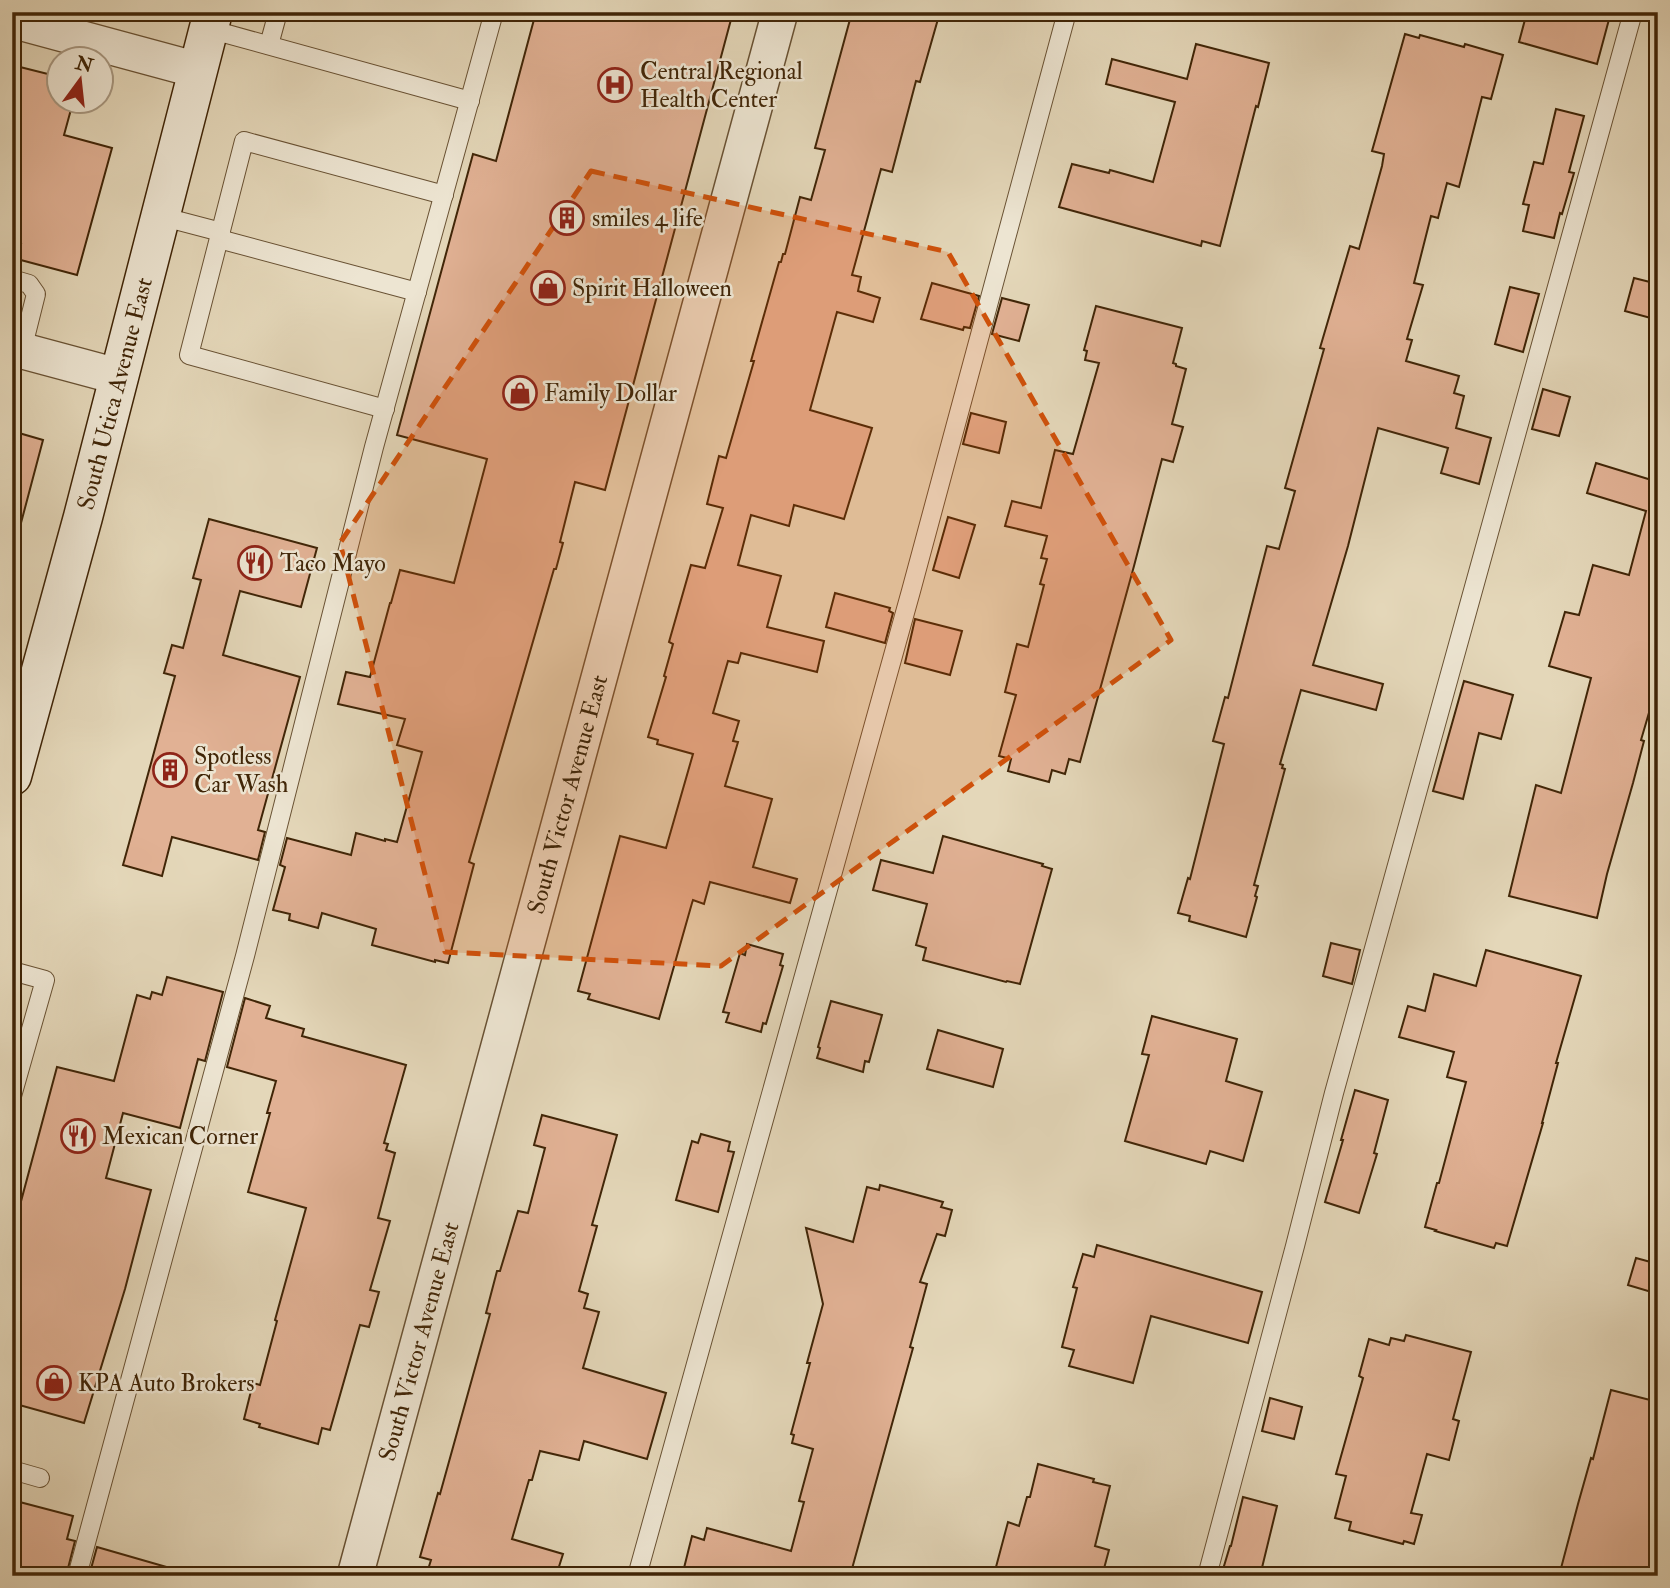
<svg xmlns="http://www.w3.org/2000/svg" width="1670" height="1588" viewBox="0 0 1670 1588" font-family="'IM FELL Double Pica',serif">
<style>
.building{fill:#e1b194;stroke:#402507;stroke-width:2}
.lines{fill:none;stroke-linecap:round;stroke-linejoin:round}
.service-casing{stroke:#695234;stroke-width:20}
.minor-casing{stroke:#695234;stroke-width:38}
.secondary-casing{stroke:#402507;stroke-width:41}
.service{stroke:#ede5d2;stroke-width:18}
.minor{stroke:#ede5d2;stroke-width:35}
.secondary{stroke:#ede5d2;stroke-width:38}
.marked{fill:#cf510b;fill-opacity:0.2;stroke:#cf510b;stroke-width:5;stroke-dasharray:14 9;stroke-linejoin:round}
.labels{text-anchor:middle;stroke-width:5;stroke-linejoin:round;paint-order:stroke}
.poi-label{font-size:24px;fill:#402507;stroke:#ede5d2;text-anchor:start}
.street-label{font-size:24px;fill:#402507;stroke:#ede5d2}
</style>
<rect width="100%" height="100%" fill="#e4d7b9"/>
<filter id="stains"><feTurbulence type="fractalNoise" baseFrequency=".00286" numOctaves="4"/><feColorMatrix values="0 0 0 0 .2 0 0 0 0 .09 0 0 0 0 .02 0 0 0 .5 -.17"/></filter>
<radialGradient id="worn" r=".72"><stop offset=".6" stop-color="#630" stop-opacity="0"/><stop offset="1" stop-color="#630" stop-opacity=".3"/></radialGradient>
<g class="building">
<path d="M 536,12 L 733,12 L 605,490 L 575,482 L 560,542 L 563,543 L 556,569 L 554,569 L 469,862 L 474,864 L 448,963 L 435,960 L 435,962 L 372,945 L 376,929 L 322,913 L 318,928 L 289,920 L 290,914 L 273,910 L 285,867 L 280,865 L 287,838 L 351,855 L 356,833 L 385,841 L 385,839 L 397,842 L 422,752 L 397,745 L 405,719 L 338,704 L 346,672 L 370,677 L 390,603 L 391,603 L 400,570 L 454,583 L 487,459 L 397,435 L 473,154 L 496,161 Z"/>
<path d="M 852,12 L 940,12 L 920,82 L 916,81 L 892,172 L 881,169 L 852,275 L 861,277 L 858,291 L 880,298 L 873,322 L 837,312 L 810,410 L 872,428 L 844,519 L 794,505 L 789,526 L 751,515 L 738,565 L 781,576 L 767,627 L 824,641 L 817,672 L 741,653 L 738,663 L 728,661 L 713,713 L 739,721 L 733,741 L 738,742 L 725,786 L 772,799 L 753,867 L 797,879 L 790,903 L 710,882 L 704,904 L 693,900 L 692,903 L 659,1019 L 588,999 L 590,994 L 578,991 L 620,836 L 666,848 L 693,754 L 657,744 L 658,740 L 648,737 L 666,677 L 664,676 L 673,644 L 669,642 L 691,565 L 705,568 L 723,508 L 707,504 L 719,456 L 726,458 L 754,361 L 751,361 L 779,262 L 781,262 L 783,254 L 785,254 L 800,197 L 811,200 L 825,150 L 815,148 Z"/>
<path d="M 1527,12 L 1611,12 L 1597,64 L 1519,42 Z"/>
<path d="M 1405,34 L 1419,38 L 1420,35 L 1464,47 L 1465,44 L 1503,55 L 1491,99 L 1482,97 L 1459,187 L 1447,183 L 1438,218 L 1431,216 L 1414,283 L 1423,285 L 1407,339 L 1412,340 L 1406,361 L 1459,376 L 1454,393 L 1464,396 L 1456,428 L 1491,438 L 1479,484 L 1441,473 L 1448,448 L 1378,428 L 1348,546 L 1313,665 L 1383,684 L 1376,710 L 1301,690 L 1280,764 L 1283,765 L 1282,768 L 1285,769 L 1254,885 L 1258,886 L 1255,896 L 1257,897 L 1246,937 L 1189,921 L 1190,916 L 1178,913 L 1188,878 L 1190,879 L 1224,744 L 1213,741 L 1225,697 L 1228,698 L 1267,546 L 1279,549 L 1295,491 L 1285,488 L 1324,349 L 1320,348 L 1350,246 L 1359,249 L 1382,166 L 1384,154 L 1372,151 Z"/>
<path d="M 1196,44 L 1269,63 L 1258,107 L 1256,106 L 1220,246 L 1202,241 L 1201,246 L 1059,207 L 1072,164 L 1109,173 L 1110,170 L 1153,182 L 1175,102 L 1106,84 L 1112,59 L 1187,79 Z"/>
<path d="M 12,65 L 60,77 L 60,102 L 73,102 L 64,135 L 112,148 L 77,275 L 17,259 L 21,244 L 12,242 Z"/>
<path d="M 1556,109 L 1584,116 L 1569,172 L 1574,173 L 1562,214 L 1560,213 L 1554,238 L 1523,231 L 1529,205 L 1523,204 L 1534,162 L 1543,164 Z"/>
<path d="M 1634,278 L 1658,284 L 1658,320 L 1625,311 Z"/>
<path d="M 932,283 L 979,296 L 970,328 L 964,327 L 963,330 L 921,319 Z"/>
<path d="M 1510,287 L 1539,294 L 1523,352 L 1495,344 Z"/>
<path d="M 1002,298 L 1029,305 L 1019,341 L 992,334 Z"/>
<path d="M 1096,306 L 1182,328 L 1173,363 L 1176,364 L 1176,366 L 1186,369 L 1172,424 L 1183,427 L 1173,462 L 1162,459 L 1134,566 L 1080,762 L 1069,759 L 1065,774 L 1052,770 L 1049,782 L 1008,771 L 1011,759 L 999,756 L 1016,695 L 1005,692 L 1017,644 L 1028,647 L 1044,585 L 1040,584 L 1047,559 L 1041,558 L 1047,536 L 1005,526 L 1012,501 L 1041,508 L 1055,450 L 1073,454 L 1099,363 L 1085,360 L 1087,351 L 1084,350 Z"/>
<path d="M 1543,389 L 1570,397 L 1559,436 L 1532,429 Z"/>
<path d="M 971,413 L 1006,422 L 999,453 L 963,444 Z"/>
<path d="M 12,431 L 43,440 L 21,523 L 12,522 Z"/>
<path d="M 1596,463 L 1658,482 L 1658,682 L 1641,740 L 1644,741 L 1633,783 L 1607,874 L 1597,918 L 1509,896 L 1536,785 L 1561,793 L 1591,678 L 1549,666 L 1565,612 L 1579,615 L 1593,565 L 1629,575 L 1646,511 L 1587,493 Z"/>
<path d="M 948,517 L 975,525 L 959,578 L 933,570 Z"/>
<path d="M 209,519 L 317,548 L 301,607 L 240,591 L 223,655 L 300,677 L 258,830 L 265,832 L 258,860 L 172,837 L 162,876 L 123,865 L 175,676 L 164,673 L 172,645 L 183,648 L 201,580 L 193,578 Z"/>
<path d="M 835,593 L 890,608 L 889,611 L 893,613 L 885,643 L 826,627 Z"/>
<path d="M 915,619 L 962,631 L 950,675 L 905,663 Z"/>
<path d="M 1464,681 L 1513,695 L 1501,739 L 1479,733 L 1463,799 L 1433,791 Z"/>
<path d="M 943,836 L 1043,864 L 1042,866 L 1052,869 L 1020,984 L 1007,981 L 1006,982 L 923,960 L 926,948 L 916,945 L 927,904 L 873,890 L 881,860 L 933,873 Z"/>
<path d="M 1331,943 L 1360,950 L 1352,984 L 1323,976 Z"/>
<path d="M 747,944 L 783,954 L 780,965 L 783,966 L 766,1024 L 763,1023 L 761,1032 L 726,1022 L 729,1013 L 723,1012 L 740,953 L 745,955 Z"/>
<path d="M 1486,950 L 1581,976 L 1556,1063 L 1558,1063 L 1542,1123 L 1543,1123 L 1507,1246 L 1496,1243 L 1494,1248 L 1435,1231 L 1436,1230 L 1425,1227 L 1437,1183 L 1439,1183 L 1466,1082 L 1447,1077 L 1454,1052 L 1399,1037 L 1408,1006 L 1425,1011 L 1434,974 L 1476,986 Z"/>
<path d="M 167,977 L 223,992 L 205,1061 L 198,1059 L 180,1128 L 123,1113 L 106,1178 L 151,1190 L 125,1289 L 84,1423 L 12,1403 L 12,1235 L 57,1067 L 114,1081 L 137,995 L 150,999 L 152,992 L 162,995 Z"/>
<path d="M 245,998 L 270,1006 L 266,1018 L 304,1029 L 302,1036 L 406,1065 L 384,1143 L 388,1144 L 386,1150 L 395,1153 L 378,1218 L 390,1221 L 370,1290 L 379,1292 L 369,1327 L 360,1325 L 330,1430 L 322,1428 L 318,1444 L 259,1427 L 260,1424 L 244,1419 L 253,1383 L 260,1385 L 277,1321 L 275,1320 L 306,1208 L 248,1192 L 270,1113 L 267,1113 L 276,1081 L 227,1067 Z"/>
<path d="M 831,1001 L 882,1015 L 869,1062 L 865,1061 L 863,1072 L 817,1058 L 820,1048 L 818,1047 Z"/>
<path d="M 1152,1016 L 1237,1039 L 1226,1081 L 1262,1092 L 1243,1161 L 1210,1151 L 1206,1164 L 1125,1141 L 1149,1055 L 1142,1054 Z"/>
<path d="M 938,1030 L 1003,1049 L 993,1087 L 927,1069 Z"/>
<path d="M 1355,1090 L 1388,1100 L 1374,1153 L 1377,1154 L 1359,1213 L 1325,1202 L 1343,1140 L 1341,1140 Z"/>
<path d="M 542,1115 L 617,1135 L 592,1225 L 597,1226 L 579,1291 L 588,1294 L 584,1308 L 599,1312 L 583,1368 L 666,1393 L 647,1459 L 584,1441 L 579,1460 L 540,1451 L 532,1480 L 529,1480 L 512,1539 L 563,1554 L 556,1576 L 426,1576 L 431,1560 L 420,1557 L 438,1493 L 440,1494 L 490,1314 L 486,1313 L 497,1271 L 500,1271 L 518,1211 L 528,1213 L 545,1148 L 534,1145 Z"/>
<path d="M 701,1134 L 730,1142 L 728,1151 L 734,1152 L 718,1212 L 676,1200 L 692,1141 L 698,1143 Z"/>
<path d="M 880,1185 L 943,1202 L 941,1207 L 952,1210 L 945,1236 L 937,1234 L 920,1282 L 927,1284 L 910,1347 L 913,1348 L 850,1576 L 682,1576 L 692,1536 L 704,1540 L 707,1528 L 791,1551 L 804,1502 L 799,1501 L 813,1449 L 792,1443 L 794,1435 L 791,1434 L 810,1363 L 807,1363 L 823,1304 L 806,1228 L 853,1242 L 867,1187 L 879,1190 Z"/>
<path d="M 1097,1245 L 1262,1292 L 1248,1343 L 1151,1316 L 1133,1383 L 1069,1366 L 1074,1350 L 1062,1347 L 1077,1288 L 1073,1287 L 1083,1254 L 1094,1257 Z"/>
<path d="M 1636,1258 L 1658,1264 L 1658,1294 L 1628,1285 Z"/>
<path d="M 1406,1335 L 1471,1352 L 1453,1419 L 1459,1421 L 1449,1460 L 1427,1454 L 1411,1513 L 1422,1515 L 1414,1544 L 1404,1541 L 1403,1544 L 1349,1530 L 1351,1522 L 1335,1518 L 1346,1476 L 1336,1474 L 1363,1378 L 1359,1376 L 1369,1339 L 1389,1345 L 1391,1338 L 1404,1341 Z"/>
<path d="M 1611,1390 L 1658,1402 L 1658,1576 L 1575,1576 L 1560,1572 L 1578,1504 L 1591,1458 L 1593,1459 Z"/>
<path d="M 1270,1398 L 1302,1407 L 1294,1439 L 1262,1431 Z"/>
<path d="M 1038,1464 L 1094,1479 L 1093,1482 L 1110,1486 L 1095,1546 L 1109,1550 L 1102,1576 L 1028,1576 L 996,1567 L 1008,1522 L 1019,1526 L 1027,1497 L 1030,1497 Z"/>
<path d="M 1243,1497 L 1277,1506 L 1260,1576 L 1221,1576 L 1230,1546 L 1231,1546 Z"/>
<path d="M 12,1500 L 73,1516 L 67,1539 L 75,1541 L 66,1576 L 12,1576 Z"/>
<path d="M 97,1547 L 170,1568 L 169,1576 L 89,1576 Z"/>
</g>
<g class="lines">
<g class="service-casing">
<g id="service">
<path d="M 209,29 L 470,101"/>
<path d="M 269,45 L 278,12"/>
<path d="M 160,216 L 221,232"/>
<path d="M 219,239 L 417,292"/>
<path d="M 12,279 L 29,284 L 36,294 L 22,350"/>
<path d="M 385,409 L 189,355 L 244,141 L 444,195"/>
<path d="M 12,971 L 45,980 L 12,1096"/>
<path d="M 12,1470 L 40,1478"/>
<path d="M 77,1576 L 245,956 L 374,447 L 494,12"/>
<path d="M 637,1576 L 911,591 L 1067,12"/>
<path d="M 1207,1576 L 1295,1246 L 1334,1093 L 1633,12"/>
</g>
</g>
<g class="minor-casing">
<g id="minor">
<path d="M 12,20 L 197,70"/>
<path d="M 12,348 L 120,377"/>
<path id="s1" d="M 355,1576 L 780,12"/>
</g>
</g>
<g class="secondary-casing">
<g id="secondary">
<path id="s2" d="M 12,776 L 83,517 L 213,12"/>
</g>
</g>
<use href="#service" class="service"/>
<use href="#minor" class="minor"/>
<use href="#secondary" class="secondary"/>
</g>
<path class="marked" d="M 591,171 L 948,252 L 1171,640 L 721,966 L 445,952 L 340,543 Z"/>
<defs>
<g id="hospital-ring" transform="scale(1.75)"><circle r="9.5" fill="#ede5d2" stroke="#8f2418" stroke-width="1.5"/><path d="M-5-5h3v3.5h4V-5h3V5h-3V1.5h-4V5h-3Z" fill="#8f2418"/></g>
<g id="building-ring" transform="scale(1.75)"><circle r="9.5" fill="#ede5d2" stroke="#8f2418" stroke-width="1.5"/><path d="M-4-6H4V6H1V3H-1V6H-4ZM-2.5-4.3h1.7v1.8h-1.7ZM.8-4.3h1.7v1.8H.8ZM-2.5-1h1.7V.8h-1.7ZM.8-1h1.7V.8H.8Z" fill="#8f2418"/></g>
<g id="shop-ring" transform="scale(1.75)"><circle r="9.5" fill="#ede5d2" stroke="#8f2418" stroke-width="1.5"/><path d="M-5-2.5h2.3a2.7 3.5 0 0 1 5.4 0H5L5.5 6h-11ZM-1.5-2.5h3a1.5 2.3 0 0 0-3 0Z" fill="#8f2418"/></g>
<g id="restaurant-ring" transform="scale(1.75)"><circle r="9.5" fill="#ede5d2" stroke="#8f2418" stroke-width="1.5"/><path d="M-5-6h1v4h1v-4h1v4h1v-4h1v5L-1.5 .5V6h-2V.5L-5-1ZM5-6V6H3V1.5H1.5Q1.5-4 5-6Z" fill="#8f2418"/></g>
</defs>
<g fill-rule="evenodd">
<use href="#hospital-ring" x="615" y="85"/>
<use href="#building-ring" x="567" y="218"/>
<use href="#shop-ring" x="548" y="288"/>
<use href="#shop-ring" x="520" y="393"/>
<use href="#restaurant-ring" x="255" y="563"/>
<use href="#building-ring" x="170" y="770"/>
<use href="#restaurant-ring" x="78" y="1136"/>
<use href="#shop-ring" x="54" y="1383"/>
</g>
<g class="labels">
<g class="poi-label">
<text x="640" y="79">Central Regional<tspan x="640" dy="28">Health Center</tspan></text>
<text x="592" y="226">smiles 4 life</text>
<text x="572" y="296">Spirit Halloween</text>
<text x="544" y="401">Family Dollar</text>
<text x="280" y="571">Taco Mayo</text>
<text x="194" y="764">Spotless<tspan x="194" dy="28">Car Wash</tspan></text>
<text x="102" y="1144">Mexican Corner</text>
<text x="78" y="1391">KPA Auto Brokers</text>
</g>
<g class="street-label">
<text dy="8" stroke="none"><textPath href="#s2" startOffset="396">South Utica Avenue East</textPath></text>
<text dy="8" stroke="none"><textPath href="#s1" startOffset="810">South Victor Avenue East</textPath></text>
<text dy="8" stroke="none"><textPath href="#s1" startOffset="243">South Victor Avenue East</textPath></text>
</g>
</g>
<rect width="1670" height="1588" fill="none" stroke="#e4d7b9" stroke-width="42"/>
<rect x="14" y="14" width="1642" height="1560" fill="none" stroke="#402507" stroke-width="3.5"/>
<rect x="21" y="21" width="1628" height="1546" fill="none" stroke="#402507" stroke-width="2"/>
<g transform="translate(80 80) rotate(15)"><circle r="33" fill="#ede5d2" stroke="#a89881" stroke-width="2"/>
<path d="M0-5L12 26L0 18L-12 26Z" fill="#8f2418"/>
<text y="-10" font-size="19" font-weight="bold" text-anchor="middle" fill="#402507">N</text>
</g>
<rect width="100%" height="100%" filter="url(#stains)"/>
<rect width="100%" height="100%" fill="url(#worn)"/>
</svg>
